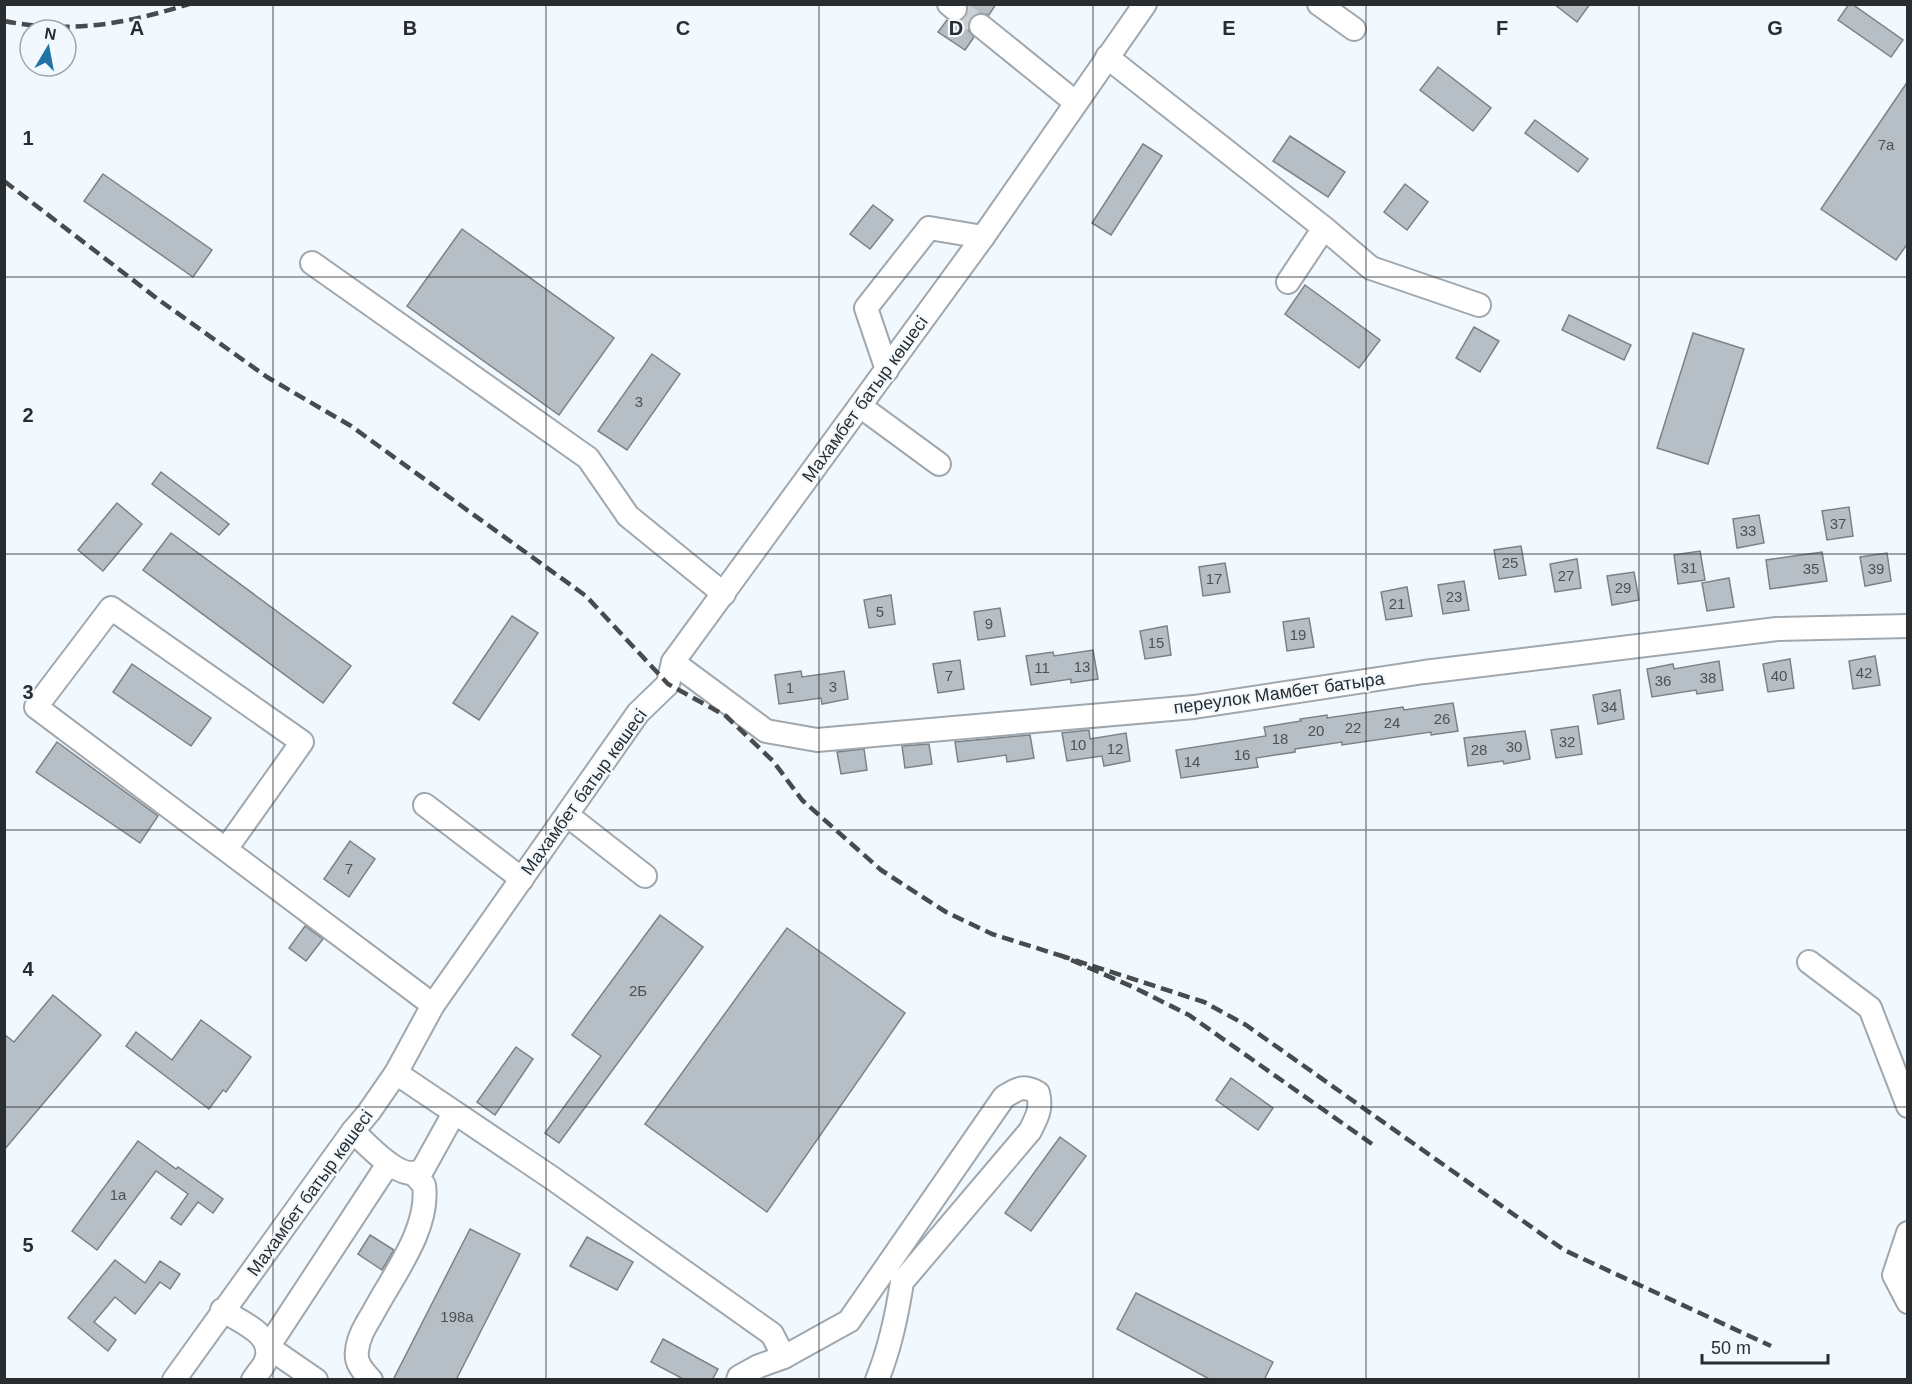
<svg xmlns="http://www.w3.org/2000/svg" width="1912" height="1384" viewBox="0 0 1912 1384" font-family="Helvetica,sans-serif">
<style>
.building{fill:#b7bfc6;stroke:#7b8389;stroke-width:1.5}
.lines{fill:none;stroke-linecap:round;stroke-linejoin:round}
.minor-tunnel{stroke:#cad0d5;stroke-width:22;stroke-dasharray:22 11;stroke-linecap:butt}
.minor-casing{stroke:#a0a8ae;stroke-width:26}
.minor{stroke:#fff;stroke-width:22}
.rail{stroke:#474b4d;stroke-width:4.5;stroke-dasharray:12 6;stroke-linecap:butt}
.grid{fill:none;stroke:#2a2d2f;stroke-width:1.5;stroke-opacity:0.55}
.labels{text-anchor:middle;stroke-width:4.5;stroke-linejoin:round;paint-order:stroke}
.number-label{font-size:15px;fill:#4d5255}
.street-label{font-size:18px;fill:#2a2d2f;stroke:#f2f9fe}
.grid-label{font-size:20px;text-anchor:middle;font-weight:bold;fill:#2a2d2f;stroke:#f2f9fe;stroke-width:4.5;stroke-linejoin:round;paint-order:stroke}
</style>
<rect width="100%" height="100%" fill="#f2f9fe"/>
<g class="building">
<path d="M 968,4 L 996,4 L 989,15 L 977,13 L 970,18 L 968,24 L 968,30 L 974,37 L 965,50 L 938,32 L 947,20 L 959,22 L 965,18 L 968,12 Z"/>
<path d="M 1554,4 L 1590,4 L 1577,22 Z"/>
<path d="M 1849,4 L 1852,4 L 1903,40 L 1891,57 L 1838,20 Z"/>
<path d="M 1438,67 L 1491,108 L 1473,131 L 1420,90 Z"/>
<path d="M 1908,81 L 1908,243 L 1896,260 L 1821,209 Z"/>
<path d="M 1535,120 L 1588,159 L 1578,172 L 1525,133 Z"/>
<path d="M 1290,136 L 1345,172 L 1328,197 L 1273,161 Z"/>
<path d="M 1143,144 L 1162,156 L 1111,235 L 1092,223 Z"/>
<path d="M 103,174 L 212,250 L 193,277 L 84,201 Z"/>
<path d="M 1405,184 L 1428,202 L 1407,230 L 1384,212 Z"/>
<path d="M 873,205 L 893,220 L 870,249 L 850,234 Z"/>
<path d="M 462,229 L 614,338 L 559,415 L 407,306 Z"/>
<path d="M 1305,285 L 1380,340 L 1359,368 L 1285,314 Z"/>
<path d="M 1569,315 L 1631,345 L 1624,360 L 1562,330 Z"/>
<path d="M 1474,327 L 1499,341 L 1480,372 L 1456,358 Z"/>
<path d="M 1693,333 L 1744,349 L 1708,464 L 1657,448 Z"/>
<path d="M 652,354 L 680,374 L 627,450 L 598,431 Z"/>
<path d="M 161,472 L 229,524 L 219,535 L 152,484 Z"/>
<path d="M 117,503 L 142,524 L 103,571 L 78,550 Z"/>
<path d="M 1849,507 L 1853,536 L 1827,540 L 1822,511 Z"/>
<path d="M 1759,515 L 1764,543 L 1737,548 L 1733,519 Z"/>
<path d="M 171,533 L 351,666 L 323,703 L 143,570 Z"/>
<path d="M 1521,546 L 1526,575 L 1499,579 L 1494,550 Z"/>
<path d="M 1700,551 L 1705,580 L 1678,584 L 1674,555 Z"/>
<path d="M 1822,552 L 1827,581 L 1770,589 L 1766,560 Z"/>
<path d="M 1887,553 L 1891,581 L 1865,586 L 1860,557 Z"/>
<path d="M 1577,559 L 1581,588 L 1555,592 L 1550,564 Z"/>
<path d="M 1225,563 L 1230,592 L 1203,596 L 1199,567 Z"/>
<path d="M 1634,572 L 1639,600 L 1612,605 L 1607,576 Z"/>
<path d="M 1729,578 L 1734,607 L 1707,611 L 1702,583 Z"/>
<path d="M 1464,581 L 1469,610 L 1443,614 L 1438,585 Z"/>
<path d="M 1407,587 L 1412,616 L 1386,620 L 1381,592 Z"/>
<path d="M 891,595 L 895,624 L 869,628 L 864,600 Z"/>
<path d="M 1000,608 L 1005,636 L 978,640 L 974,612 Z"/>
<path d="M 512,616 L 538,633 L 479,720 L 453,703 Z"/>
<path d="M 1309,618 L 1314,647 L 1287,651 L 1283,622 Z"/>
<path d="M 1167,626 L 1171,655 L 1145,659 L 1140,631 Z"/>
<path d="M 1093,650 L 1098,679 L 1071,683 L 1071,679 L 1031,685 L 1026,656 L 1053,652 L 1054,656 Z"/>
<path d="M 1875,656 L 1880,685 L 1853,689 L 1849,661 Z"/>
<path d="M 1790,659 L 1794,688 L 1768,692 L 1763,664 Z"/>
<path d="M 960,660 L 964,689 L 938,693 L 933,664 Z"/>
<path d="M 1719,661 L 1723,690 L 1697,694 L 1696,690 L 1652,697 L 1647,669 L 1673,664 L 1674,669 Z"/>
<path d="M 132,664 L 211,718 L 191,746 L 113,692 Z"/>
<path d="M 801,671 L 802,677 L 844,671 L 848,699 L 822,704 L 821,698 L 779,704 L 775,675 Z"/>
<path d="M 1620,690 L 1624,719 L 1598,724 L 1593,695 Z"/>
<path d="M 1453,703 L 1458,731 L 1431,735 L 1431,732 L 1342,745 L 1342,742 L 1295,749 L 1295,752 L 1256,758 L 1258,767 L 1181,778 L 1176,750 L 1266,736 L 1264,727 L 1301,721 L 1300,719 L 1327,715 L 1327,718 L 1403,707 L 1404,710 Z"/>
<path d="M 1578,726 L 1582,754 L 1556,758 L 1551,730 Z"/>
<path d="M 1089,730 L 1090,739 L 1126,733 L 1130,761 L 1104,766 L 1102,756 L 1067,761 L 1062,733 Z"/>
<path d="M 1525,731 L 1530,759 L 1504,764 L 1503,761 L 1468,766 L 1464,738 Z"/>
<path d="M 1030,735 L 1034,758 L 1007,762 L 1006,755 L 958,762 L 955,742 Z"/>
<path d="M 57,742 L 158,816 L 140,843 L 36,772 Z"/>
<path d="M 929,744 L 932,764 L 905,768 L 902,746 Z"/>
<path d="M 864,749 L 867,770 L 841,774 L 837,752 Z"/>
<path d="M 350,841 L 375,859 L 349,897 L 324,879 Z"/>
<path d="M 660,915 L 703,947 L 559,1143 L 545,1133 L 601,1056 L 572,1035 Z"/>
<path d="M 305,926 L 323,939 L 306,961 L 289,948 Z"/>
<path d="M 787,928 L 905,1013 L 767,1212 L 645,1124 Z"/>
<path d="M 53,995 L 101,1035 L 4,1150 L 4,1034 L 14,1042 Z"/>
<path d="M 201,1020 L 251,1057 L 226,1092 L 223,1090 L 209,1109 L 126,1046 L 136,1032 L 172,1060 Z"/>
<path d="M 516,1047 L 533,1059 L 495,1115 L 477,1102 Z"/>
<path d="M 1231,1078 L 1273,1108 L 1258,1130 L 1216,1100 Z"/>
<path d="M 1060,1137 L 1086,1156 L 1031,1231 L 1005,1213 Z"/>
<path d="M 138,1141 L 176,1169 L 178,1167 L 223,1199 L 213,1213 L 198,1202 L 181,1225 L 171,1218 L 188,1194 L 156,1171 L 97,1250 L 72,1231 Z"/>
<path d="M 470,1229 L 520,1254 L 456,1380 L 393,1380 Z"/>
<path d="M 370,1235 L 394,1250 L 382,1270 L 358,1254 Z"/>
<path d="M 587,1237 L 633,1262 L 617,1290 L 570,1266 Z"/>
<path d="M 115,1260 L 145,1283 L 160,1261 L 180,1274 L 170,1289 L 160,1282 L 135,1314 L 115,1297 L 94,1322 L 116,1340 L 108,1351 L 68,1318 Z"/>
<path d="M 1136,1293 L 1273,1362 L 1264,1380 L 1211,1380 L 1117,1329 Z"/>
<path d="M 663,1339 L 718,1369 L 712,1380 L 685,1380 L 651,1362 Z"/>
</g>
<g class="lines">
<path class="minor-tunnel" d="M 955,9 L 981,26"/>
<g class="minor-casing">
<g id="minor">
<path d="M 949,4 L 955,9"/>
<path d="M 1319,4 L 1354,29"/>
<path d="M 981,26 L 1075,102"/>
<path d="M 1107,57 L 1324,228 L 1371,268 L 1479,305"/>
<path d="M 312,263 L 588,458 L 628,516 L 724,594"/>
<path d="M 1288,282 L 1324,228"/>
<path d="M 887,370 L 866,308 L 929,228 L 983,237"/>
<path d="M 860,406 L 939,464"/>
<path d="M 673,662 L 766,731 L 817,740 L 1194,707 L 1424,672 L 1777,629 L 1908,626"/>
<path d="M 425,805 L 522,879"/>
<path d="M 567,815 L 645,876"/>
<path d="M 226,849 L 302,742 L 111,608 L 36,707 L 433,1005"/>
<path d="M 1809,962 L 1870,1008 L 1908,1106"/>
<path d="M 396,1073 L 552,1178 L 772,1334 L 784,1357 L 759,1366 L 739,1377 L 738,1380"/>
<path d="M 353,1131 C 367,1144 403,1186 423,1169 L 454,1113"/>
<path d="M 1908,1233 L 1894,1275 L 1908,1302"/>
<path d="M 222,1310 C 240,1322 275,1334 266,1360 C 264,1367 257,1373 253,1380"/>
<path d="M 784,1357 L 849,1321 L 1004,1097 C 1017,1089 1024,1084 1038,1093 C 1042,1109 1037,1117 1030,1131 L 902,1282 C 897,1315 890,1348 877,1380"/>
<path d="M 174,1380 L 353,1131 L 369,1112 L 396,1073 L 433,1005 L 638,713 L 668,684 L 673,662 L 983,237 L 1145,4"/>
<path d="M 316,1380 L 268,1347 L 388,1164"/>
<path d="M 371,1380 C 363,1371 355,1363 357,1351 C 358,1337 366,1325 373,1313 C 393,1275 430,1229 424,1185 L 414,1174"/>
</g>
</g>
<use href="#minor" class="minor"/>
<g class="rail">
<path d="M 4,21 C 70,34 126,24 189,4"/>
<path d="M 4,181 L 159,300 L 267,377 L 351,426 L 586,596 L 668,684 L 726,716 L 773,761 L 802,800 L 881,870 L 946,912 L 992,934 L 1062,956"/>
<path d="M 1372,1144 L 1189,1015 L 1133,987 L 1062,956 L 1204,1002 L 1246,1025 L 1564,1250 L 1771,1346"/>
</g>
</g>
<path class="grid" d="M 273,4 L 273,1380M 546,4 L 546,1380M 819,4 L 819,1380M 1093,4 L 1093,1380M 1366,4 L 1366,1380M 1639,4 L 1639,1380M 4,277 L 1908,277M 4,554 L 1908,554M 4,830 L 1908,830M 4,1107 L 1908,1107"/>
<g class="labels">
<g class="number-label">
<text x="1886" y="150">7а</text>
<text x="639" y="407">3</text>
<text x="1838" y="529">37</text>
<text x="1748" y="536">33</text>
<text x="1510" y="568">25</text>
<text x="1689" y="573">31</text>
<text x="1811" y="574">35</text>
<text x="1876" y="574">39</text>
<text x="1566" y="581">27</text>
<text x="1214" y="584">17</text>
<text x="1623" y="593">29</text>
<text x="1454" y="602">23</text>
<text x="1397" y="609">21</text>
<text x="880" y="617">5</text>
<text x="989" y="629">9</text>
<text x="1298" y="640">19</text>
<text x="1156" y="648">15</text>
<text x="1082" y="672">13</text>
<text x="1042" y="673">11</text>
<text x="1864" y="678">42</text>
<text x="949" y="681">7</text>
<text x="1779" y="681">40</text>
<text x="1708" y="683">38</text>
<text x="1663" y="686">36</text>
<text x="833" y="692">3</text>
<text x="790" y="693">1</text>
<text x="1609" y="712">34</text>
<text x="1442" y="724">26</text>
<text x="1392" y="728">24</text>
<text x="1353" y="733">22</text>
<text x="1316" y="736">20</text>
<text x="1280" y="744">18</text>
<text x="1567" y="747">32</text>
<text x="1078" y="750">10</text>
<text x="1514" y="752">30</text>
<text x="1115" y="754">12</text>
<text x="1479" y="755">28</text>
<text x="1242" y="760">16</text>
<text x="1192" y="767">14</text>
<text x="349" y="874">7</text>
<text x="638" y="996">2Б</text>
<text x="118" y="1200">1а</text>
<text x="457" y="1322">198а</text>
</g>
<g class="street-label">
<text transform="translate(865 399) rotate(-54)" y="6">Махамбет батыр көшесі</text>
<text transform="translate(1279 693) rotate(-8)" y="6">переулок Мамбет батыра</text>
<text transform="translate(584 792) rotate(-54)" y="6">Махамбет батыр көшесі</text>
<text transform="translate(310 1193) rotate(-54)" y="6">Махамбет батыр көшесі</text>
</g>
</g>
<g class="grid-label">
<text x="137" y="35">A</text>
<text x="410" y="35">B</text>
<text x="683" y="35">C</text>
<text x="956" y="35">D</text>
<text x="1229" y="35">E</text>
<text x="1502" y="35">F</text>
<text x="1775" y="35">G</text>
<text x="28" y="145">1</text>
<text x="28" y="422">2</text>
<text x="28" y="699">3</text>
<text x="28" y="976">4</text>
<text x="28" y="1252">5</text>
</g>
<rect width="1912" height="1384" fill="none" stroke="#2a2d2f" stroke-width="12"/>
<g transform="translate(48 48) rotate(10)"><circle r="28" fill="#f2f9fe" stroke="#a2a7ab" stroke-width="1.5"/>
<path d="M0-4.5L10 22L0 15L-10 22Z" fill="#2173a4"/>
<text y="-9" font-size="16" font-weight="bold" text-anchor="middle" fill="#2a2d2f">N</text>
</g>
<path d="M1702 1354v9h126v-9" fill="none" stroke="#2a2d2f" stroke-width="3"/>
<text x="1711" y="1354" font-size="18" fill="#2a2d2f" stroke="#f2f9fe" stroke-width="4.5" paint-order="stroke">50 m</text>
</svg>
